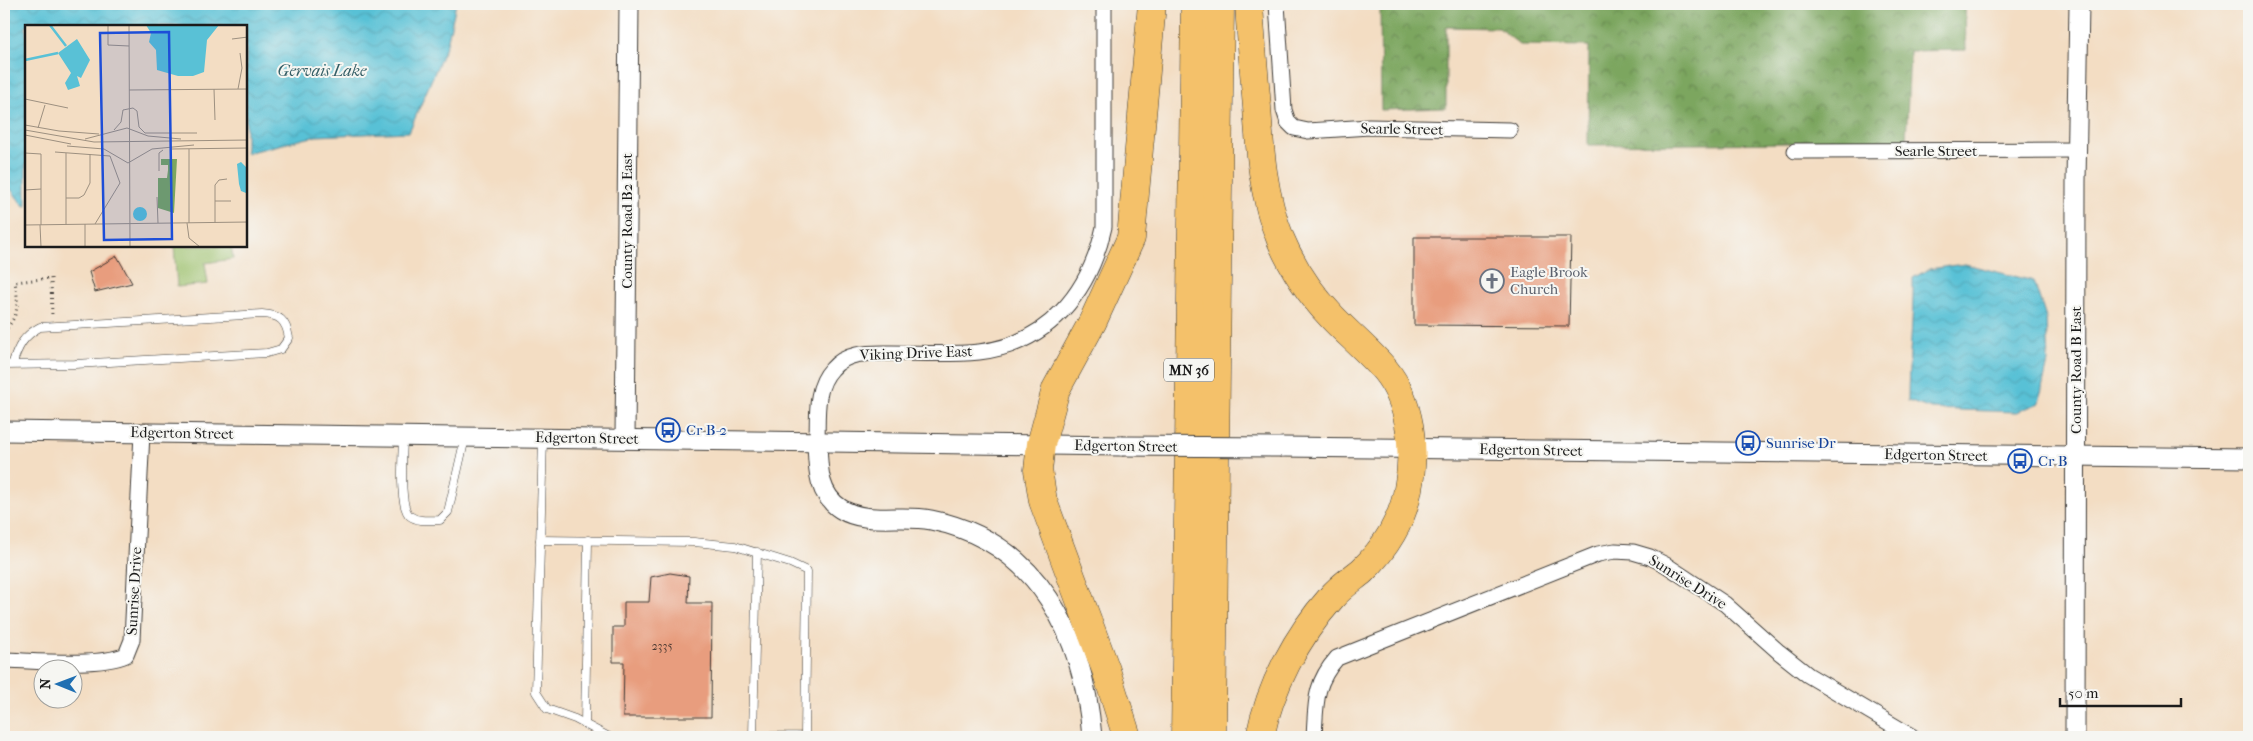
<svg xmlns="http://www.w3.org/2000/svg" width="2253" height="741" viewBox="0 0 2253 741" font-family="'IM FELL French Canon',serif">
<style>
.forest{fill:url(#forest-crowns);stroke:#4c613e}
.green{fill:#9bc06b;stroke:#5c6e44}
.water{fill:url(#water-waves);stroke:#3a6e79}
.building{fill:#e89d7e}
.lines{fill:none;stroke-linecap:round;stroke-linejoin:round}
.service-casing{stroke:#3c3935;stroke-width:9}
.minor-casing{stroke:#3c3935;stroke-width:17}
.tertiary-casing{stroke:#3c3935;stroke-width:21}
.motorway-casing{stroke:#3c3935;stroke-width:29}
.path{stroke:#3c3935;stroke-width:3;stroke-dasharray:1 4;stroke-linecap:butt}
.service{stroke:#fff;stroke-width:8}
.minor{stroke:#fff;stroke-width:15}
.tertiary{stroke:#fff;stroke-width:19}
.motorway{stroke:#f4c16a;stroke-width:28}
.tertiary-bridge-casing{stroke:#3c3935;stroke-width:21;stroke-linecap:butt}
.tertiary-bridge{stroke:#fff;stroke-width:19}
.labels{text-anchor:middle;stroke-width:4;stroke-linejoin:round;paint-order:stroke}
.number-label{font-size:12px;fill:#4f3c34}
.shield{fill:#f6f6f2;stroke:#5d5d5c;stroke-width:1}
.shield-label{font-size:14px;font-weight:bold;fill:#1c1c1c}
.street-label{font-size:15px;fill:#1c1c1c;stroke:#f6f6f2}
.worship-label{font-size:15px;fill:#5b616d;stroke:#f6f6f2;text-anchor:start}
.transit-label{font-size:15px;fill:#164399;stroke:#f6f6f2;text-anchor:start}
.water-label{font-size:16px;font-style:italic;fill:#345e66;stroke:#f6f6f2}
.inset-river{fill:none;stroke:#59c1d6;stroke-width:2.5}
.inset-road{fill:none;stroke:#9d9080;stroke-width:1}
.view{fill:#1d4ed8;fill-opacity:0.15;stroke:#1d4ed8;stroke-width:2.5}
.inset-edge{fill:none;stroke:#1c1c1c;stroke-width:2.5}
</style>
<defs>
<pattern id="forest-crowns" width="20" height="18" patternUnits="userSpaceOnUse" patternTransform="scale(1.25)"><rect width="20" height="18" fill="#7ca65f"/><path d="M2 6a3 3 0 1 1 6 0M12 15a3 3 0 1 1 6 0" fill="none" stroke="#65864e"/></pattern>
<pattern id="water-waves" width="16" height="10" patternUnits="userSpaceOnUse" patternTransform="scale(1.25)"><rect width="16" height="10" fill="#59c1d6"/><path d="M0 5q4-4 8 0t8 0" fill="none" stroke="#4da5b7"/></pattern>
</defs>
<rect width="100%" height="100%" fill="#f6f6f2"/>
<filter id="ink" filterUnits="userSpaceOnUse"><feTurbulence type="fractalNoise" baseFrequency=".02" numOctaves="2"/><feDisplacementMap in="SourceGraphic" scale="10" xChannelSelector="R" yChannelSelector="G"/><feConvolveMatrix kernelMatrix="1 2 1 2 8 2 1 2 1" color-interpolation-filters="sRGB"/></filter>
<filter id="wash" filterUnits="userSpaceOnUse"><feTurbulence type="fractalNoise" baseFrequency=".0096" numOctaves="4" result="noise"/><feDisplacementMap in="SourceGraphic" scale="20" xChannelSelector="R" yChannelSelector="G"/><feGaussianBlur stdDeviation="1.12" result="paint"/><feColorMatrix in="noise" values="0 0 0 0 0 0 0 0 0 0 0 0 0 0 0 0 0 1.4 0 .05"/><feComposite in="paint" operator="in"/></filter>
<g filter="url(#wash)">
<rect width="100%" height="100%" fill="#f3ddc3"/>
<path class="forest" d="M 1380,4 L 1965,4 L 1966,50 L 1910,51 L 1906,142 L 1588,145 L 1589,46 L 1520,45 L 1499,28 L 1446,27 L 1446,108 L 1381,110 Z"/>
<path class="green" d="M 174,246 L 231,246 L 233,259 L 205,263 L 208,284 L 177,287 Z"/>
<g class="water">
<path d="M 4,4 L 456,4 L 447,44 L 409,132 L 316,136 L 246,153 L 246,26 L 26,26 L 26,207 L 22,204 L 9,187 L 4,190 Z"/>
<path d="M 1965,264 L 2034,281 L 2046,318 L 2048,362 L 2039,403 L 2017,412 L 1931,409 L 1908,401 C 1908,360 1914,319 1913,278 L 1929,269 Z"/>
</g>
<g id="blocks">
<g class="building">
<path d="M 1414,237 L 1571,237 L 1569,326 L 1414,325 Z"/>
<path d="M 117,256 L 132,283 L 95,292 L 89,272 Z"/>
<path d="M 670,573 L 689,576 L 688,603 L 712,603 L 711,717 L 623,717 L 624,662 L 613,662 L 613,627 L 624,627 L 624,602 L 649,602 L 651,577 Z"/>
</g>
</g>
</g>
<g filter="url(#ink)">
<use href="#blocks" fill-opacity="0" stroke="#3c3935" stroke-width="1"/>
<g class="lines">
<g class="service-casing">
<g id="service">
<path d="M 4,365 L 75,364 L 267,353 L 281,349 L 289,338 C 286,320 280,315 262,314 L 40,327 C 23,336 18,347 12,365"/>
<path d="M 403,436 C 403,452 398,507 410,516 C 418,522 430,520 440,520 L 448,512 L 465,438"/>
<path d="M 543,438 L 536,692 L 547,709 L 575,719 L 609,737"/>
<path d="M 540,540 L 694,542 L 735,546 L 790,563 L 807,571 L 805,736 L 675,737"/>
<path d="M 585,724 L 588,540"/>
<path d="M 753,737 L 757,552"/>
</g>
</g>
<g class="minor-casing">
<g id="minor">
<path d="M 1277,4 L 1284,110 L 1288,122 L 1294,128 L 1308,131 L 1369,127 L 1510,130"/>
<path d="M 1795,151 L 2077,150"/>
<path d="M 817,441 C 818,417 814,388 832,369 C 847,351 871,353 892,353 C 920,353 950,355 979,352 C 1048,344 1090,292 1104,227 L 1104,4"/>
<path d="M 4,660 C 36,661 98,667 126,655 L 132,640 L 142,433"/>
<path d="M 1314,737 C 1316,703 1314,684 1337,658 L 1598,554 L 1615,551 L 1633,552 L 1650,557 L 1666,565 L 1725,604 L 1779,652 L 1808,675 L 1913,737"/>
</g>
</g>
<g class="tertiary-casing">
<g id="tertiary">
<path d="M 4,431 L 1122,446"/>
<path d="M 625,439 L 629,4"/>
<path d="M 817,441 C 818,466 817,494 841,509 C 866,525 902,514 931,520 C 1038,541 1084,636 1092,737"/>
<path d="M 1282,447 L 2249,458"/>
<path d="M 2075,737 L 2076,182 L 2079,4"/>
</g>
</g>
<g class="motorway-casing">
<g id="motorway">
<path d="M 1249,4 C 1251,38 1254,73 1257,107 C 1260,152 1263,196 1280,238 C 1292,267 1310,294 1332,317 C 1349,335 1369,351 1385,370 C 1411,402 1416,449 1408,489 C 1403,520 1385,549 1362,571 C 1351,580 1340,587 1331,598 C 1297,636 1270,687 1260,737"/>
<path d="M 1127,737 L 1106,670 L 1043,501 L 1038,470 L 1041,444 L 1056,389 L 1093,321 L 1131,238 L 1152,4"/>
<path d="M 1185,737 L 1195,4"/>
<path d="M 1212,737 L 1220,4"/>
</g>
</g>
<path class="path" d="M 4,332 C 19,314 19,305 15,282 L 51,278 L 52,317"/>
<use href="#service" class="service"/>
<use href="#minor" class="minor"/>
<use href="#tertiary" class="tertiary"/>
<use href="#motorway" class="motorway"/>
<g class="tertiary-bridge-casing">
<path id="tertiary-bridge" d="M 1122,446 L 1282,447"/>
</g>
<use href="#tertiary-bridge" class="tertiary-bridge"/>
</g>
</g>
<defs>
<g id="church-ring" transform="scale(1.25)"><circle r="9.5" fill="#f6f6f2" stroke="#6b7280" stroke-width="1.5"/><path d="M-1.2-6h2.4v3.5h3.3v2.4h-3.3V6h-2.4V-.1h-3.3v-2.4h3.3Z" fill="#6b7280"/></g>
<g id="bus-ring" transform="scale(1.25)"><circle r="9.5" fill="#f6f6f2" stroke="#1a4fb4" stroke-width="1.5"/><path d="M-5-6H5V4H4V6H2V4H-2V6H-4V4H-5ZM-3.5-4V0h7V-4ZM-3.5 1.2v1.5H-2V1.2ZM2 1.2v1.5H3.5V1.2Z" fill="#1a4fb4"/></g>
</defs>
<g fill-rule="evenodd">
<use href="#church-ring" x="1492" y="281"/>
<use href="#bus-ring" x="668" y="430"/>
<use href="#bus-ring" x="1748" y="443"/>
<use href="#bus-ring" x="2020" y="461"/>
</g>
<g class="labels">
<g class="number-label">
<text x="662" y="650">2335</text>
</g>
<rect class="shield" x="1164" y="358.5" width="50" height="23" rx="4"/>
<g class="shield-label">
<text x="1189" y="375">MN 36</text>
</g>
<g class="street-label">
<text transform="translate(1402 129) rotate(1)" y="5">Searle Street</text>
<text x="1936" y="156">Searle Street</text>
<text transform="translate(627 221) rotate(-90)" y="5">County Road B2 East</text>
<text transform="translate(916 353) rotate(-2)" y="5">Viking Drive East</text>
<text transform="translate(2076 370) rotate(-90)" y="5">County Road B East</text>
<text transform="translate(182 433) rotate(1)" y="5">Edgerton Street</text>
<text transform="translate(587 438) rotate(1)" y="5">Edgerton Street</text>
<text transform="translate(1126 446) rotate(1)" y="5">Edgerton Street</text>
<text transform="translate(1531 450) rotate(1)" y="5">Edgerton Street</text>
<text transform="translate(1936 455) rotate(1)" y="5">Edgerton Street</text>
<text transform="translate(1688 582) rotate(32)" y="5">Sunrise Drive</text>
<text transform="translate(134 591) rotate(-87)" y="5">Sunrise Drive</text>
</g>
<g class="worship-label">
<text x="1510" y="277">Eagle Brook<tspan x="1510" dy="17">Church</tspan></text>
</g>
<g class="transit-label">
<text x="686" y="435">Cr B-2</text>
<text x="1766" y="448">Sunrise Dr</text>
<text x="2038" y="466">Cr B</text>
</g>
<g class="water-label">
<text x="322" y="76">Gervais Lake</text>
</g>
</g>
<g transform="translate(25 25)">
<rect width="222" height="222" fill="#f3ddc3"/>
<path d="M 136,134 L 152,134 L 149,188 L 133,183 L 133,153 L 142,153 L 143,145 L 143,140 L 136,140 Z" fill="#7ca65f"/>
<path d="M 121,0 L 194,0 L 182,15 L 179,47 L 168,51 L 153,51 L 132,45 L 131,25 L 124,17 L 126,8 ZM 52,14 L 65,35 L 56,53 L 52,51 L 55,61 L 43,65 L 40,58 L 46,48 L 33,28 ZM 216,137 L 222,143 L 221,168 L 216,166 L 214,159 L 212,139 ZM108 189a7 7 0 1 1 14 0a7 7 0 1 1-14 0Z" fill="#59c1d6"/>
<path class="inset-river" d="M 25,0 L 41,21M 0,35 L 33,28"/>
<path class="inset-road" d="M 83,0 L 83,20 L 104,21M 104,0 L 105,222M 207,14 L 223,12M 189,64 L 190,95M 213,64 L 217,43 L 215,28M 104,65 L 223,64M 0,74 L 43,83M 0,100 L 34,106 L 74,109M 13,103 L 20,80M 0,105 L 69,117 L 223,115M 89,105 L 96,97 L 98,85 L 108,83 L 112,86 L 114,102 L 120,108 L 172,108M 0,110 L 46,119M 60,114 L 102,103 L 123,111 L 156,114M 42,121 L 79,124 L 103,138 L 127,124 L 169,120M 147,124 L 223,123M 164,124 L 164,198M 30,127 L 85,131 L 95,158 L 70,199M 0,128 L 16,129 L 16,200M 41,128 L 41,200M 134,146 L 134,128 L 138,125M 0,165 L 16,164M 132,172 L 133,198M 41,173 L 54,173 L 59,170 L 65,158 L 65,129M 190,176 L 206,176M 162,198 L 164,213 L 175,222M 190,198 L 190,160 L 194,155 L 202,154M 60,199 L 60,222M 0,200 L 223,197M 15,200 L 16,222"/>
<path class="view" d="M 144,7 L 147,214 L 79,215 L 75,8 Z"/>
<rect width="222" height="222" class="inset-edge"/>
</g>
<rect width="2253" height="741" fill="none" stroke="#f6f6f2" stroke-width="20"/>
<g transform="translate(58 684) rotate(271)"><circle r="24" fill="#f6f6f2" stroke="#9f9f9c"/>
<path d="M0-4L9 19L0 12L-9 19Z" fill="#1f6fb2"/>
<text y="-8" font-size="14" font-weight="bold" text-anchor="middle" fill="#1c1c1c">N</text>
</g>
<path d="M2060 698v8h121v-8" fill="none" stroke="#1c1c1c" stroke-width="2.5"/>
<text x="2068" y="698" font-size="15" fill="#1c1c1c" stroke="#f6f6f2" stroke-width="4" paint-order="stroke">50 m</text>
</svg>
